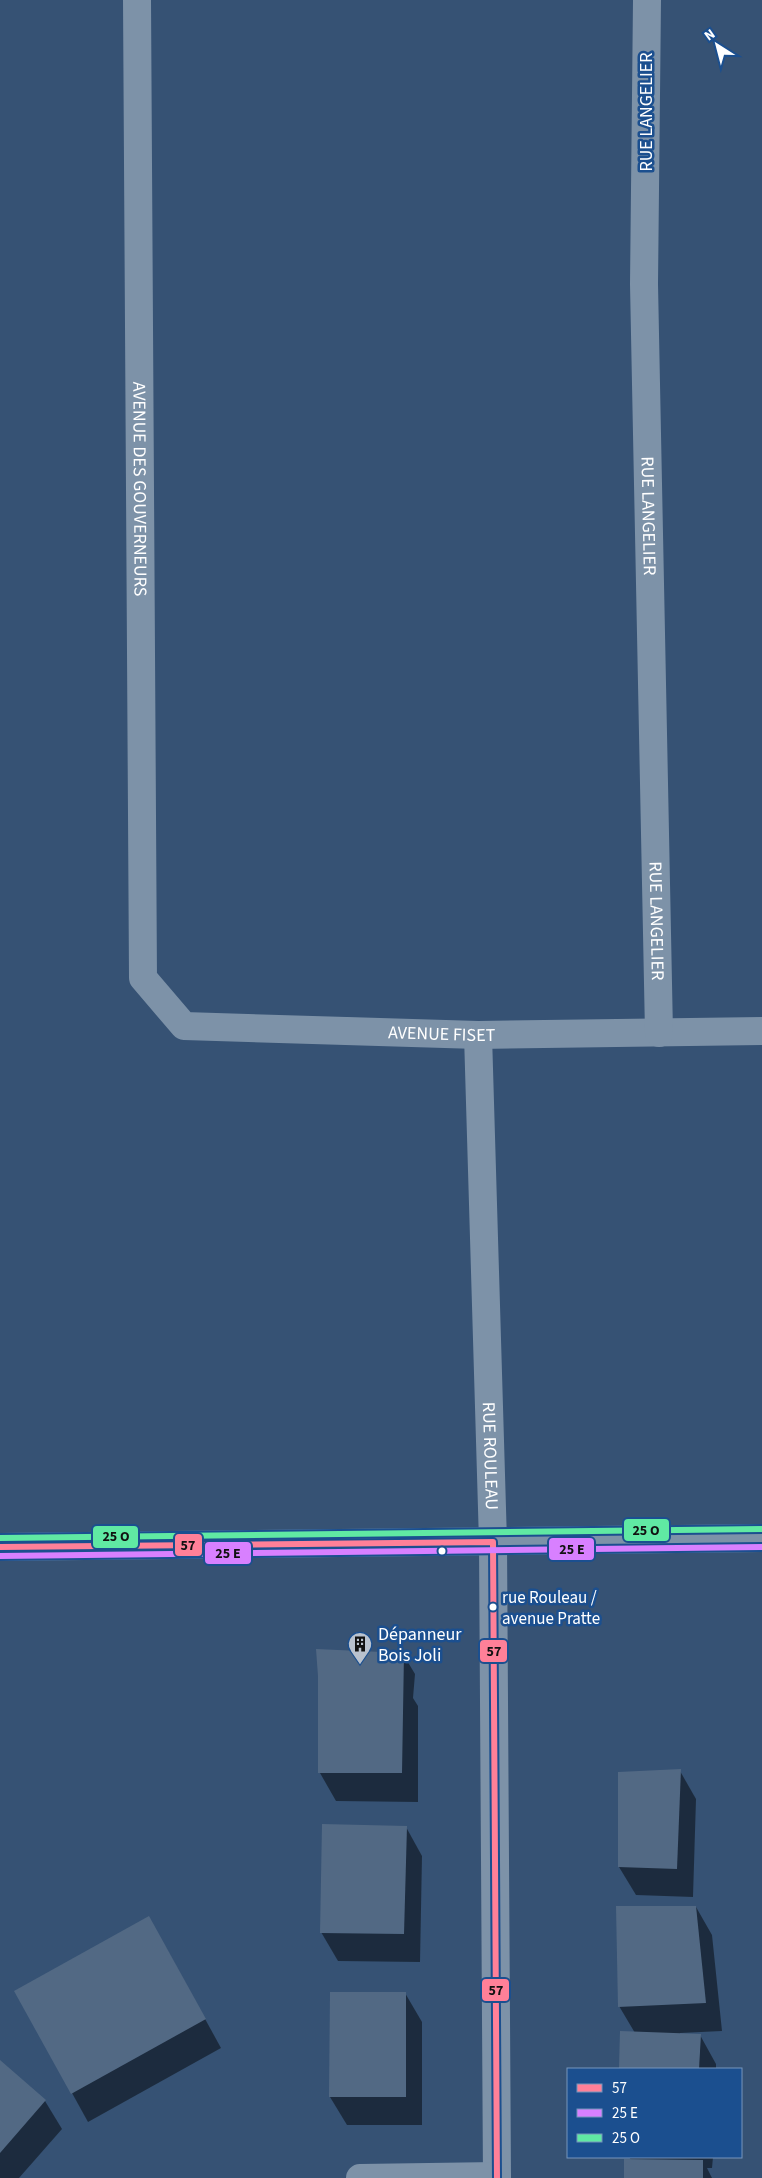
<svg xmlns="http://www.w3.org/2000/svg" width="762" height="2178" viewBox="0 0 762 2178" font-family="'Source Sans 3',sans-serif">
<style>
.shadow{fill:#0007}
.building{fill:#526984}
.lines{fill:none;stroke-linecap:round;stroke-linejoin:round}
.minor{stroke:#7d92a8;stroke-width:28}
.bus-1-casing{stroke:#1b4f8f;stroke-width:10}
.bus-2-casing{stroke:#1b4f8f;stroke-width:10}
.bus-3-casing{stroke:#1b4f8f;stroke-width:10}
.bus-1{stroke:#ff8098;stroke-width:6}
.bus-2{stroke:#d880ff;stroke-width:6}
.bus-3{stroke:#60e9a3;stroke-width:6}
.bus-dot{fill:#fff;stroke:#1b4f8f;stroke-width:2}
.labels{text-anchor:middle;stroke-width:5;stroke-linejoin:round;paint-order:stroke}
.bus-label{font-size:17px;fill:#fff;stroke:#1b4f8f;text-anchor:start}
.street-label{font-size:18px;fill:#fff;stroke:#1b4f8f}
.poi-label{font-size:18px;fill:#fff;stroke:#1b4f8f;text-anchor:start}
.line-badge{stroke:#1b4f8f;stroke-width:2}
.pale-badge-label{font-size:14px;text-anchor:middle;font-weight:bold;fill:#111}
</style>
<rect width="100%" height="100%" fill="#365274"/>
<g class="shadow">
<path d="M 403,1654 L 415,1674 L 413,1698 L 418,1706 L 418,1802 L 336,1801 L 320,1773 Z"/>
<path d="M 680,1771 L 696,1799 L 693,1897 L 636,1895 L 619,1867 Z"/>
<path d="M 406,1827 L 422,1856 L 420,1962 L 338,1961 L 321,1932 Z"/>
<path d="M 696,1907 L 712,1935 L 722,2031 L 680,2033 L 680,2035 L 700,2035 L 716,2064 L 716,2069 L 620,2069 L 622,2033 L 635,2033 L 619,2006 Z"/>
<path d="M 165,1946 L 221,2048 L 88,2122 L 72,2093 Z"/>
<path d="M 405,1993 L 422,2022 L 422,2125 L 347,2125 L 330,2097 Z"/>
<path d="M 0,2062 L 45,2101 L 62,2129 L 19,2178 L 0,2178 Z"/>
<path d="M 629,2157 L 713,2157 L 712,2168 L 707,2168 L 712,2178 L 625,2178 L 631,2160 Z"/>
</g>
<g class="building">
<path d="M 316,1649 L 404,1653 L 402,1773 L 318,1773 L 318,1676 Z"/>
<path d="M 681,1769 L 677,1869 L 618,1867 L 618,1772 Z"/>
<path d="M 322,1824 L 407,1826 L 404,1934 L 320,1933 Z"/>
<path d="M 616,1906 L 696,1906 L 706,2003 L 618,2007 Z"/>
<path d="M 149,1916 L 206,2019 L 71,2094 L 14,1991 Z"/>
<path d="M 330,1992 L 406,1992 L 406,2097 L 329,2097 Z"/>
<path d="M 620,2031 L 701,2034 L 699,2069 L 619,2069 Z"/>
<path d="M 0,2060 L 46,2100 L 0,2153 Z"/>
<path d="M 624,2159 L 703,2160 L 703,2178 L 624,2178 Z"/>
</g>
<g class="lines">
<g class="minor">
<path id="s1" d="M 137,0 L 143,978 L 184,1026 L 478,1035 L 762,1031"/>
<path id="s2" d="M 647,0 L 644,284 L 659,1033"/>
<path id="s3" d="M 478,1035 L 493,1542 L 497,2178"/>
<path d="M 0,1547 L 762,1538"/>
<path d="M 360,2178 L 497,2176"/>
</g>
<g class="bus-1-casing">
<path id="bus-1" d="M 0,1547 L 493,1542 L 497,2178"/>
</g>
<g class="bus-2-casing">
<path id="bus-2" d="M 0,1556 L 762,1547"/>
</g>
<g class="bus-3-casing">
<path id="bus-3" d="M 0,1538 L 762,1529"/>
</g>
<use href="#bus-1" class="bus-1"/>
<use href="#bus-2" class="bus-2"/>
<use href="#bus-3" class="bus-3"/>
</g>
<defs>
<g id="building-pin" transform="scale(1.25)"><path d="M0 17L-7.5 6A9.5 9.5 0 1 1 7.5 6Z" fill="#b9c2ce" stroke="#1b4f8f"/><path d="M-4-6H4V6H1V3H-1V6H-4ZM-2.5-4.3h1.7v1.8h-1.7ZM.8-4.3h1.7v1.8H.8ZM-2.5-1h1.7V.8h-1.7ZM.8-1h1.7V.8H.8Z" fill="#111"/></g>
</defs>
<g fill-rule="evenodd">
<use href="#building-pin" x="360" y="1644"/>
</g>
<g class="bus-dot">
<circle cx="442" cy="1551" r="4.5"/>
<circle cx="493" cy="1607" r="4.5"/>
</g>
<g class="labels">
<g class="bus-label">
<text x="502" y="1603">rue Rouleau /<tspan x="502" dy="21">avenue Pratte</tspan></text>
</g>
<g class="street-label">
<text transform="translate(646 112) rotate(-90)" y="6">RUE LANGELIER</text>
<text dy="6" stroke="none"><textPath href="#s1" startOffset="489">AVENUE DES GOUVERNEURS</textPath></text>
<text dy="6" stroke="none"><textPath href="#s2" startOffset="516">RUE LANGELIER</textPath></text>
<text dy="6" stroke="none"><textPath href="#s2" startOffset="921">RUE LANGELIER</textPath></text>
<text dy="6" stroke="none"><textPath href="#s1" startOffset="1299">AVENUE FISET</textPath></text>
<text dy="6" stroke="none"><textPath href="#s3" startOffset="421">RUE ROULEAU</textPath></text>
</g>
<g class="poi-label">
<text x="378" y="1640">Dépanneur<tspan x="378" dy="21">Bois Joli</tspan></text>
</g>
</g>
<g class="line-badge">
<rect x="623" y="1518" width="47" height="24" rx="5" fill="#60e9a3"/>
<rect x="92" y="1525" width="47" height="24" rx="5" fill="#60e9a3"/>
<rect x="174" y="1533" width="29" height="24" rx="5" fill="#ff8098"/>
<rect x="548" y="1537" width="47" height="24" rx="5" fill="#d880ff"/>
<rect x="204" y="1541" width="48" height="24" rx="5" fill="#d880ff"/>
<rect x="479" y="1639" width="29" height="24" rx="5" fill="#ff8098"/>
<rect x="481" y="1978" width="29" height="24" rx="5" fill="#ff8098"/>
</g>
<g class="pale-badge-label">
<text x="646" y="1535">25 O</text>
<text x="116" y="1541">25 O</text>
<text x="188" y="1550">57</text>
<text x="572" y="1554">25 E</text>
<text x="228" y="1558">25 E</text>
<text x="494" y="1656">57</text>
<text x="496" y="1995">57</text>
</g>
<rect x="567" y="2068" width="175" height="90" fill="#1b4f8f" stroke="#7695bc"/>
<rect x="577" y="2084" width="25" height="8" fill="#ff8098" stroke="#7695bc"/>
<text x="612" y="2093" font-size="15" fill="#ffffff">57</text>
<rect x="577" y="2109" width="25" height="8" fill="#d880ff" stroke="#7695bc"/>
<text x="612" y="2118" font-size="15" fill="#ffffff">25 E</text>
<rect x="577" y="2134" width="25" height="8" fill="#60e9a3" stroke="#7695bc"/>
<text x="612" y="2143" font-size="15" fill="#ffffff">25 O</text>
<g transform="translate(717 45) rotate(324)" stroke="#1b4f8f" stroke-width="4" paint-order="stroke">
<path d="M0-4L9 19L0 12L-9 19Z" fill="#ffffff"/>
<text y="-8" font-size="14" font-weight="bold" text-anchor="middle" fill="#ffffff">N</text>
</g>
</svg>
